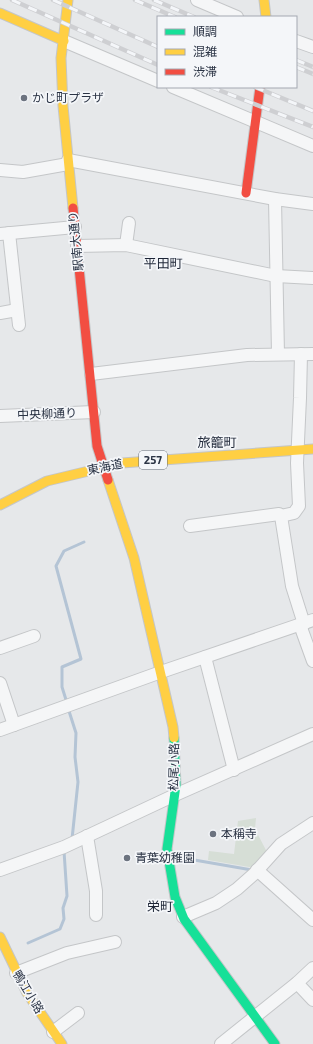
<svg xmlns="http://www.w3.org/2000/svg" width="313" height="1044" viewBox="0 0 313 1044" font-family="'Exo 2','Noto Sans JP',sans-serif">
<style>
.green{fill:#d6ded6}
.lines{fill:none;stroke-linecap:round;stroke-linejoin:round}
.stream{stroke:#b4c4d5;stroke-width:3}
.street-casing{stroke:#c4c6c8;stroke-width:14}
.fast-casing{stroke:#c4c6c8;stroke-width:11}
.slow-casing{stroke:#c4c6c8;stroke-width:11}
.jam-casing{stroke:#c4c6c8;stroke-width:11}
.street{stroke:#f5f6f7;stroke-width:12}
.fast{stroke:#16e098;stroke-width:9}
.slow{stroke:#ffcf43;stroke-width:9}
.jam{stroke:#f24e42;stroke-width:9}
.rail-casing{stroke:#cecfd2;stroke-width:4.5}
.rail{stroke:#f4f6f9;stroke-width:3;stroke-dasharray:9;stroke-linecap:butt}
.poi-dot{fill:#6c737f;stroke:#f4f6f9;stroke-width:1.5}
.labels{text-anchor:middle;stroke-width:3.5;stroke-linejoin:round;paint-order:stroke}
.shield{fill:#f4f6f9;stroke:#676e7b;stroke-width:1}
.shield-label{font-size:11px;font-weight:bold;fill:#2b3445}
.poi-label{font-size:12px;fill:#2b3445;stroke:#f4f6f9;text-anchor:start}
.street-label{font-size:12px;fill:#2b3445;stroke:#f4f6f9}
.neighbourhood-label{font-size:13px;fill:#1d2536;stroke:#f4f6f9}
</style>
<rect width="100%" height="100%" fill="#e6e8ea"/>
<path class="green" d="M 256,818 L 255,829 L 268,854 L 255,868 L 208,860 L 209,851 L 234,854 L 238,821 Z"/>
<g class="lines">
<g class="stream">
<path d="M 67,703 L 62,687 L 62,667 L 81,659 L 56,566 L 64,551 L 84,542"/>
<path d="M 68,708 L 76,733 L 75,757 L 78,782 L 72,839"/>
<path d="M 177,857 L 252,870"/>
<path d="M 28,943 L 60,929 L 64,919 L 63,908 L 67,896 L 64,851"/>
</g>
<g class="street-casing">
<g id="street">
<path d="M 197,0 L 237,17"/>
<path d="M 64,41 L 158,81"/>
<path d="M 296,41 L 313,47"/>
<path d="M 173,87 L 313,146"/>
<path d="M 68,160 L 275,199 L 313,204"/>
<path d="M 0,170 L 23,172 L 68,164"/>
<path d="M 275,199 L 278,354"/>
<path d="M 9,233 L 19,325"/>
<path d="M 0,234 L 75,227"/>
<path d="M 126,245 L 129,223"/>
<path d="M 77,246 L 126,245 L 276,276 L 313,278"/>
<path d="M 0,313 L 17,310"/>
<path d="M 301,354 L 300,398 L 297,463 L 299,506 L 294,513 L 281,516 L 292,586 L 304,624"/>
<path d="M 91,374 L 247,355 L 313,354"/>
<path d="M 0,416 L 94,412"/>
<path d="M 190,526 L 279,514 L 281,516"/>
<path d="M 300,625 L 313,661"/>
<path d="M 0,648 L 34,636"/>
<path d="M 205,657 L 234,770"/>
<path d="M 0,683 L 14,725"/>
<path d="M 0,730 L 161,672 L 313,620"/>
<path d="M 87,836 L 96,891 L 96,915"/>
<path d="M 0,870 L 64,847 L 175,795 L 313,734"/>
<path d="M 257,870 L 313,920"/>
<path d="M 183,917 L 216,903 L 237,889 L 254,874 L 281,844 L 313,823"/>
<path d="M 16,973 L 67,953 L 115,942"/>
<path d="M 297,983 L 313,1000"/>
<path d="M 53,1032 L 78,1013"/>
<path d="M 221,1044 L 297,983 L 313,968"/>
</g>
</g>
<g class="fast-casing">
<path id="fast" d="M 174,738 L 176,785 L 167,849 L 175,897 L 184,919 L 275,1044"/>
</g>
<g class="slow-casing">
<g id="slow">
<path d="M 68,0 L 61,58 L 63,106 L 73,208"/>
<path d="M 264,0 L 266,17"/>
<path d="M 0,13 L 64,41"/>
<path d="M 108,480 L 134,558 L 173,727 L 174,738"/>
<path d="M 0,505 L 47,481 L 122,463 L 313,449"/>
<path d="M 0,937 L 27,993 L 62,1044"/>
</g>
</g>
<g class="jam-casing">
<g id="jam">
<path d="M 246,193 L 260,87"/>
<path d="M 73,208 L 97,446 L 108,480"/>
</g>
</g>
<use href="#street" class="street"/>
<use href="#fast" class="fast"/>
<use href="#slow" class="slow"/>
<use href="#jam" class="jam"/>
<g class="rail-casing">
<g id="rail">
<path d="M 12,0 L 158,65"/>
<path d="M 53,0 L 158,47"/>
<path d="M 135,0 L 175,17"/>
<path d="M 154,0 L 194,17"/>
<path d="M 296,60 L 313,67"/>
<path d="M 296,67 L 313,74"/>
<path d="M 211,87 L 313,127"/>
<path d="M 255,87 L 313,111"/>
</g>
</g>
<use href="#rail" class="rail"/>
</g>
<g class="poi-dot">
<circle cx="24" cy="98" r="4"/>
<circle cx="213" cy="834" r="4"/>
<circle cx="127" cy="858" r="4"/>
</g>
<g class="labels">
<rect class="shield" x="139" y="451" width="28" height="18" rx="3"/>
<g class="shield-label">
<text x="153" y="464">257</text>
</g>
<g class="poi-label">
<text x="32" y="102">かじ町プラザ</text>
<text x="221" y="838">本稱寺</text>
<text x="135" y="862">青葉幼稚園</text>
</g>
<g class="street-label">
<text transform="translate(76 241) rotate(-96)" y="4">駅南大通り</text>
<text transform="translate(47 414) rotate(-2)" y="4">中央柳通り</text>
<text transform="translate(105 467) rotate(-12)" y="4">東海道</text>
<text transform="translate(174 767) rotate(-89)" y="4">松尾小路</text>
<text transform="translate(28 992) rotate(59)" y="4">鴨江小路</text>
</g>
<g class="neighbourhood-label">
<text x="163" y="268">平田町</text>
<text x="217" y="447">旅籠町</text>
<text x="160" y="911">栄町</text>
</g>
</g>
<rect x="157" y="16" width="140" height="72" fill="#f4f6f9" stroke="#a4a8b1"/>
<rect x="165" y="29" width="20" height="6" fill="#16e098" stroke="#a4a8b1"/>
<text x="193" y="36" font-size="12" fill="#2b3445">順調</text>
<rect x="165" y="49" width="20" height="6" fill="#ffcf43" stroke="#a4a8b1"/>
<text x="193" y="56" font-size="12" fill="#2b3445">混雑</text>
<rect x="165" y="69" width="20" height="6" fill="#f24e42" stroke="#a4a8b1"/>
<text x="193" y="76" font-size="12" fill="#2b3445">渋滞</text>
</svg>
